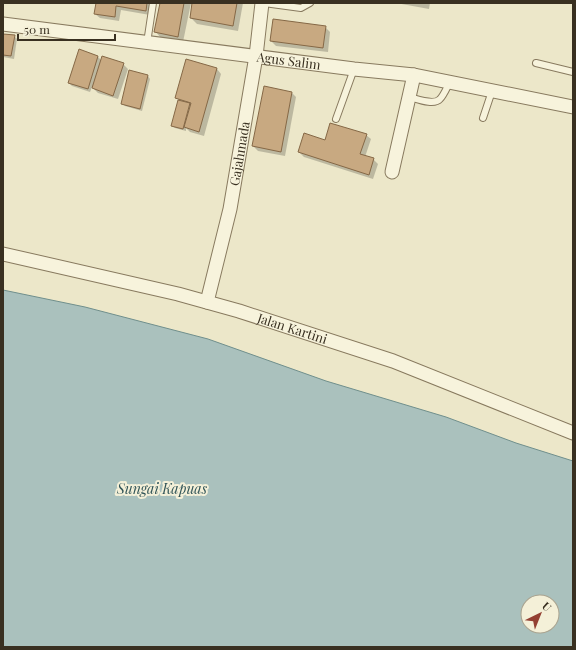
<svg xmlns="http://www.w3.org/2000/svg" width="576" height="650" viewBox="0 0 576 650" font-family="'Playfair Display',serif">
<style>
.water{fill:#aac1bd;stroke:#708f8c;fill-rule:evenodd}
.shadow{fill:#0003}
.building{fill:#c8a981;stroke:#856846}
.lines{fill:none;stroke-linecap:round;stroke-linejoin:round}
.lane-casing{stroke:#887a5f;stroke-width:8}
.street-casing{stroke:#887a5f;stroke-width:15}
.lane{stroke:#f7f3dc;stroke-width:6}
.street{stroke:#f7f3dc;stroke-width:13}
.labels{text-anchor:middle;stroke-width:4;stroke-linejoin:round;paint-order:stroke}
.street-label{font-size:13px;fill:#393021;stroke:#f4f0d8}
.water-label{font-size:14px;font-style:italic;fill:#325558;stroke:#f4f0d8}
</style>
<rect width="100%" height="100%" fill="#ece7c9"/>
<path class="water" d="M 3,290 L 85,307 L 208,339 L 326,381 L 446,417 L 516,443 L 573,461 L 573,647 L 3,647 ZM 528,602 L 552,602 L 552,626 L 528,626 Z"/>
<g class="shadow">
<path d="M 97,3 L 152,3 L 150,15 L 121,10 L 119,21 L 100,18 L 95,14 Z"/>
<path d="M 161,3 L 191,3 L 183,42 L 161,38 L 155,31 Z"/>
<path d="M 193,3 L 243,3 L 238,31 L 197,24 L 191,18 Z"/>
<path d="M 396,3 L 430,3 L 429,9 Z"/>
<path d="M 325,27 L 330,32 L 328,52 L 276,46 L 271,41 Z"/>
<path d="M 3,35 L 14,36 L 17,39 L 14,59 L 3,57 Z"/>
<path d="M 98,57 L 102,61 L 123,64 L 128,69 L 118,99 L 98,93 L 92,87 L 90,92 L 72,86 L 69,83 Z"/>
<path d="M 187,61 L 217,69 L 221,74 L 204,136 L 190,132 L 186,128 L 186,131 L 175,128 L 172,126 L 179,100 L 176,98 Z"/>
<path d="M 148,76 L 150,79 L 142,111 L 125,106 L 122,103 Z"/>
<path d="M 265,87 L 292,93 L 296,97 L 285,156 L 258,151 L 253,146 Z"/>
<path d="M 366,135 L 371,139 L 365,157 L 373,159 L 378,164 L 373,179 L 304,157 L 299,152 L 326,141 Z"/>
</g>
<g class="building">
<path d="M 96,3 L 147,3 L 146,11 L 116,6 L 115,17 L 94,14 Z"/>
<path d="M 160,3 L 184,3 L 178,37 L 154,32 Z"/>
<path d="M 192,3 L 237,3 L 233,26 L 190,18 Z"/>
<path d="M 273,19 L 326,26 L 323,48 L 270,41 Z"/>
<path d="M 3,34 L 15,35 L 11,56 L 3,55 Z"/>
<path d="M 79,49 L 98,56 L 88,89 L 68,83 Z"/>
<path d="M 102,56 L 124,63 L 113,96 L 92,88 Z"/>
<path d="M 186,59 L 217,68 L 199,132 L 184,127 L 191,103 L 175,98 Z"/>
<path d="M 129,70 L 148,75 L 140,109 L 121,104 Z"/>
<path d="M 264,86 L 292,92 L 281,152 L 252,146 Z"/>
<path d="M 178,100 L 190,103 L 183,129 L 171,126 Z"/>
<path d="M 330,123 L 367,134 L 360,154 L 374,158 L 369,175 L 298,152 L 304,133 L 325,140 Z"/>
</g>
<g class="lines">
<g class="lane-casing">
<g id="lane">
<path d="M 264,3 L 301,8 L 310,3"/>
<path d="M 147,43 L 153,3"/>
<path d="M 536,63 L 573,72"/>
<path d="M 409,97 C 417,99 434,106 440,99 C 444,95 447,87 450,82"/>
<path d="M 483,118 L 492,91"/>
<path d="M 336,119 L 354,69"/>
</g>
</g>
<g class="street-casing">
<g id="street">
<path id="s1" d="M 3,24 L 354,69 L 414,75 L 573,107"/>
<path d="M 392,172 L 414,75"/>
<path id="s2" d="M 3,254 L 178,294 L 239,311 L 393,361 L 573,433"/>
<path id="s3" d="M 207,302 L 230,209 L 256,56 L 262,3"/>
</g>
</g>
<use href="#lane" class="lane"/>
<use href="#street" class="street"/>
</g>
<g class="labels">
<g class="street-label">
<text dy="5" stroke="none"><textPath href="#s1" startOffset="288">Agus Salim</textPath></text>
<text dy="5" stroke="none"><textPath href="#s3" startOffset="152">Gajahmada</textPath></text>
<text dy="5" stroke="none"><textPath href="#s2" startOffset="299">Jalan Kartini</textPath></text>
</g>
<g class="water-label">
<text x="162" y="494">Sungai Kapuas</text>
</g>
</g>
<rect width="576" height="650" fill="none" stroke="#393021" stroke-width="8"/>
<g transform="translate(540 614) rotate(43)"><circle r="19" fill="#f4f0d8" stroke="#a9a38f"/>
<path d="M0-3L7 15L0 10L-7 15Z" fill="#934032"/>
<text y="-6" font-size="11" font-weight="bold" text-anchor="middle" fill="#393021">U</text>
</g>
<path d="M18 34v6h97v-6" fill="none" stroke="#393021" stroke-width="2"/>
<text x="24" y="34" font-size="12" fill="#393021" stroke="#f4f0d8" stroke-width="3" paint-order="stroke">50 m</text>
</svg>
